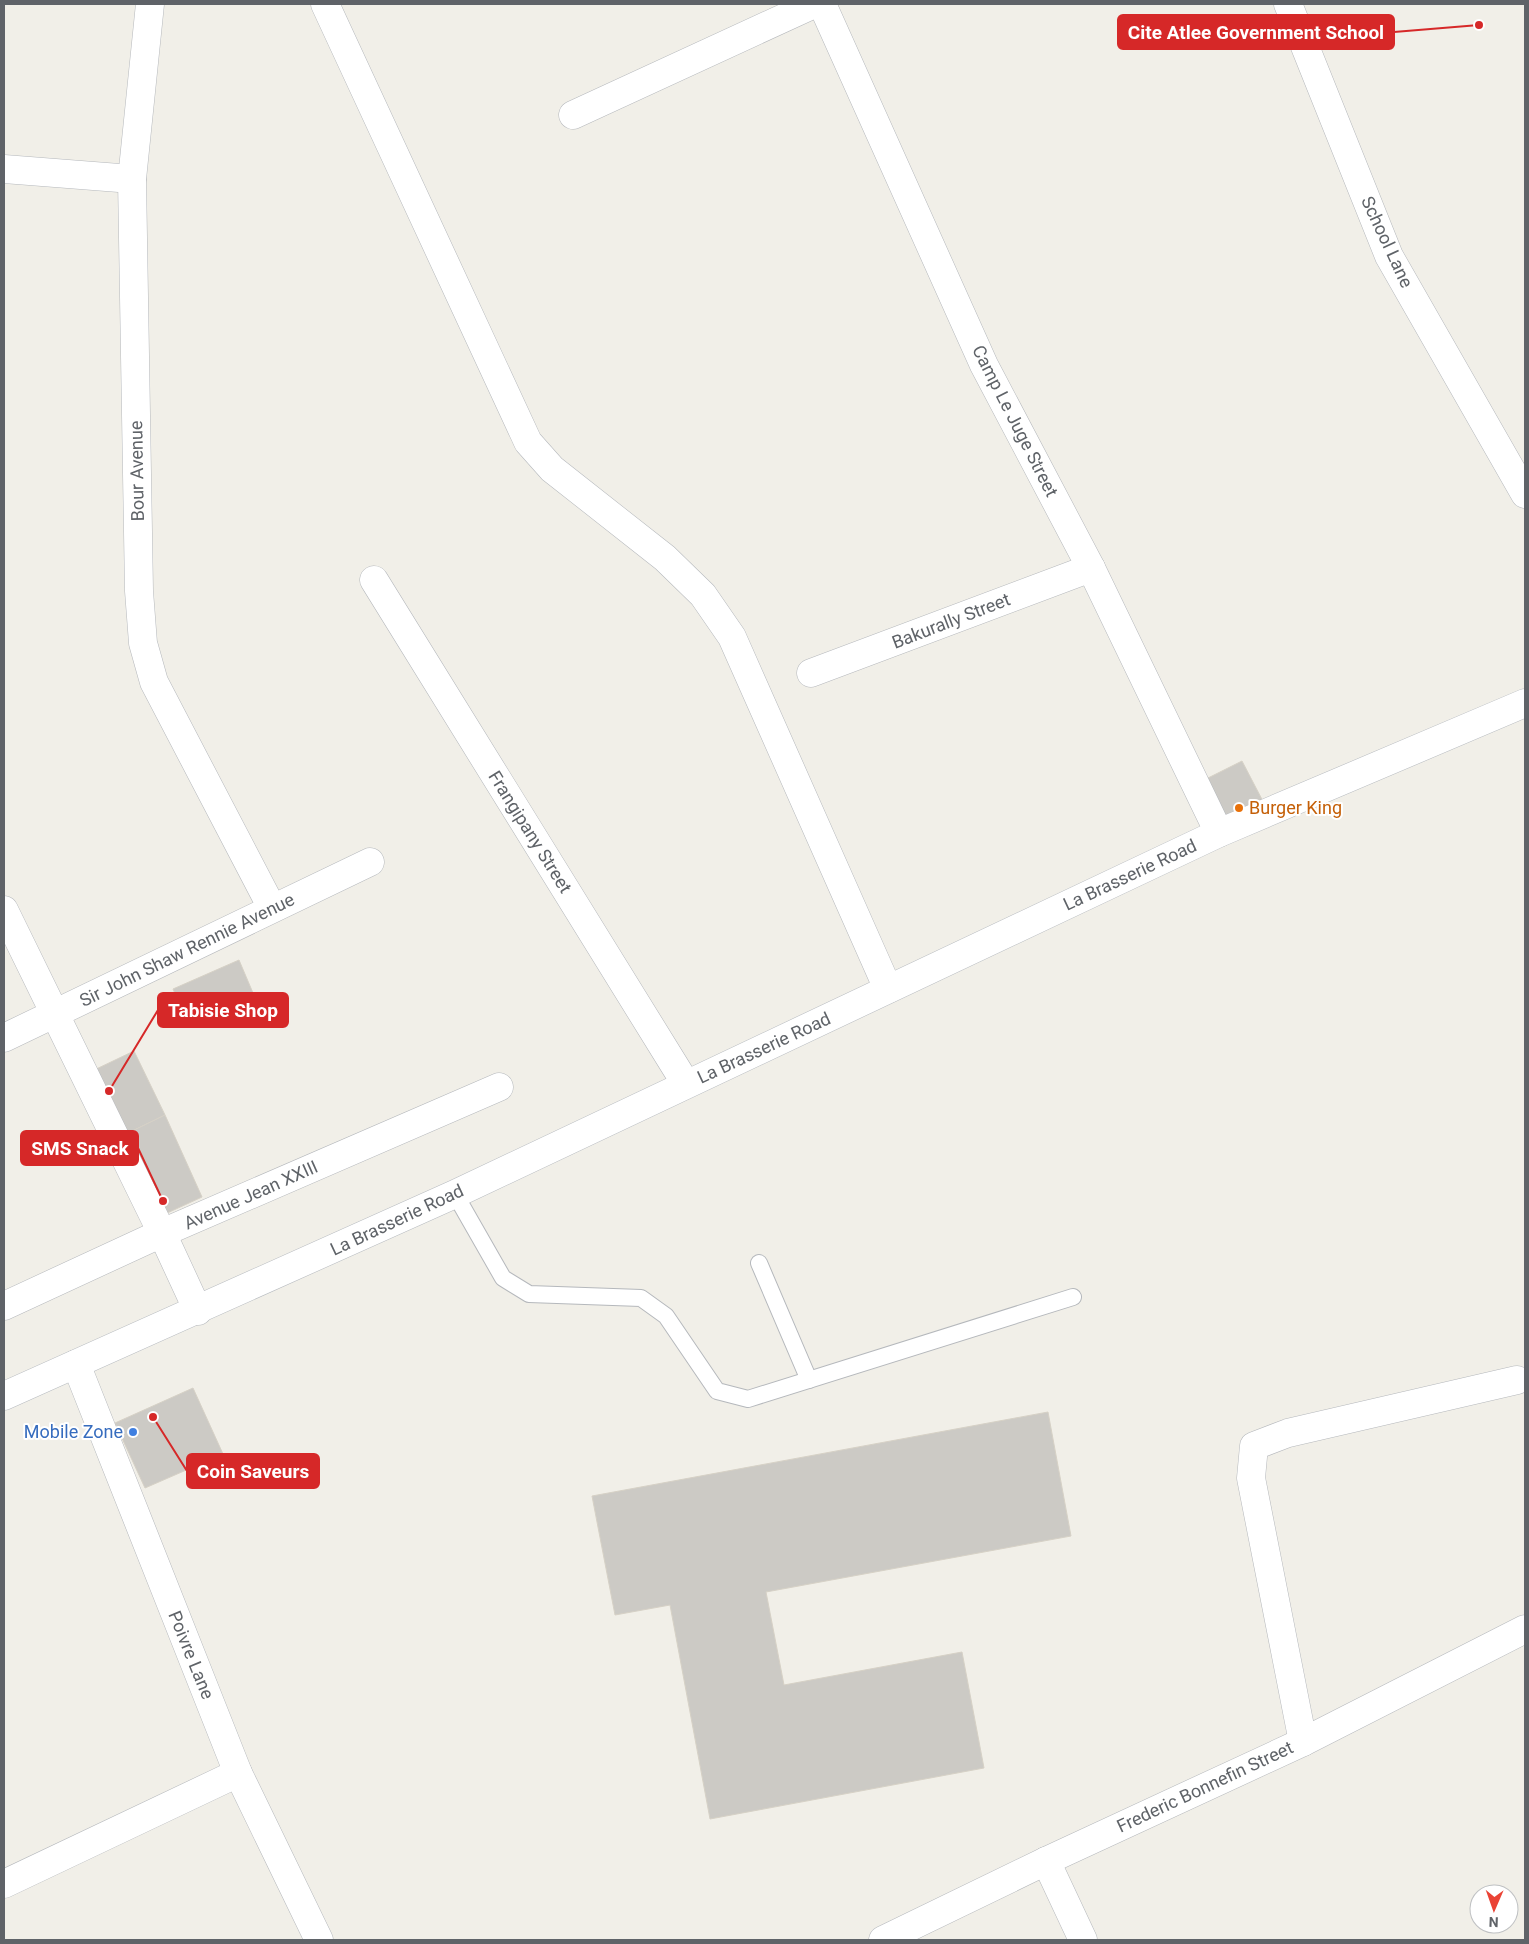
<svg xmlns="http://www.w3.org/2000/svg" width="1529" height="1944" viewBox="0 0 1529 1944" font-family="Roboto,sans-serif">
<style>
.building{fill:#cccac5;stroke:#d6d1c6}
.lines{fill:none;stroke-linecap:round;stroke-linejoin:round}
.lane-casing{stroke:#b5b8bc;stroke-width:18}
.street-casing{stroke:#b5b8bc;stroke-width:29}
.secondary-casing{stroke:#b6babf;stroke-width:29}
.lane{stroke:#fff;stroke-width:16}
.street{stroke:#fff;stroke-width:28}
.secondary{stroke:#fff;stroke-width:28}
.food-dot{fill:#e8710a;stroke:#fff;stroke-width:2}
.shop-dot{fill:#3f7fe0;stroke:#fff;stroke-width:2}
.labels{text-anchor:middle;stroke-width:4;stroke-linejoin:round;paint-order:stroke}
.street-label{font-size:18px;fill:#5f6368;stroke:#fff}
.food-label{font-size:18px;fill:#c56008;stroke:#fff;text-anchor:start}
.shop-label{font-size:18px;fill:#366cbe;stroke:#fff;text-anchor:end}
.leader{fill:none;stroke:#d62828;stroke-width:2}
.callout-dot{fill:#d62828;stroke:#fff;stroke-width:2}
.callout{fill:#d62828;stroke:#d62828;stroke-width:2}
.callout-label{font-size:19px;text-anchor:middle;font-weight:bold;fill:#fff}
</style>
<rect width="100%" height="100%" fill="#f1efe8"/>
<g class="building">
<path d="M 1242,761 L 1267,809 L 1230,829 L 1204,780 Z"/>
<path d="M 239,960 L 253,993 L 187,1021 L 173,989 Z"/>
<path d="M 134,1051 L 165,1115 L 124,1135 L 90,1072 Z"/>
<path d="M 165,1115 L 202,1197 L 165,1214 L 124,1135 Z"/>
<path d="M 193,1388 L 223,1454 L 145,1488 L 115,1423 Z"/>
<path d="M 1048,1412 L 1071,1536 L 766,1592 L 784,1685 L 962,1652 L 984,1768 L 710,1819 L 670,1605 L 615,1615 L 592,1496 Z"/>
</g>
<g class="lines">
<g class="lane-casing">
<g id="lane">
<path d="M 455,1194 L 503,1278 L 529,1294 L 641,1298 L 666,1316 L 717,1391 L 748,1399 L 1073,1297"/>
<path d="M 759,1263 L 809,1380"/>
</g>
</g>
<g class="street-casing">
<g id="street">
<path d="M 150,4 L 132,179 L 139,591 L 143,643 L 154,682 L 272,908"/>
<path d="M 325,4 L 528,442 L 552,469 L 665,558 L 703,595 L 732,637 L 888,989"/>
<path d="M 822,4 L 984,365 L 1091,568 L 1219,833"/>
<path d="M 1288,4 L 1389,256 L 1525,494"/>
<path d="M 573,115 L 814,4"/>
<path d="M 4,169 L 132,179"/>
<path d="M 374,580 L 686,1084"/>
<path d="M 811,673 L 1091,568"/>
<path d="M 4,910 L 162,1233 L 198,1311"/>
<path d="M 4,1038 L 370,862"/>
<path d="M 4,1306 L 162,1233 L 499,1087"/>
<path d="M 76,1364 L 238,1773 L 319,1940"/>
<path d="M 1303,1742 L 1251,1478 L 1254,1446 L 1288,1433 L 1517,1380"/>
<path d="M 1046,1861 L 1083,1940"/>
<path d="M 4,1884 L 238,1773"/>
<path d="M 883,1940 L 1046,1861 L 1303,1742 L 1525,1629"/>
</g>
</g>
<g class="secondary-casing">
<path id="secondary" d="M 4,1396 L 455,1194 L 1219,833 L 1525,703"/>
</g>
<use href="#lane" class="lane"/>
<use href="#street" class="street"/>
<use href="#secondary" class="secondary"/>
</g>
<circle class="food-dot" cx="1239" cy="808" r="5"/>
<circle class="shop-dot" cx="133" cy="1432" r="5"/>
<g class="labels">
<g class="street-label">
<text transform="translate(1387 242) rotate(65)" y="6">School Lane</text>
<text transform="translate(1015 421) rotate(63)" y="6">Camp Le Juge Street</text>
<text transform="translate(137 471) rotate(-91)" y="6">Bour Avenue</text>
<text transform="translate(951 621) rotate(-21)" y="6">Bakurally Street</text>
<text transform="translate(530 832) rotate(58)" y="6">Frangipany Street</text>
<text transform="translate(1130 875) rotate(-25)" y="6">La Brasserie Road</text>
<text transform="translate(187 950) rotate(-26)" y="6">Sir John Shaw Rennie Avenue</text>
<text transform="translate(764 1048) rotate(-25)" y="6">La Brasserie Road</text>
<text transform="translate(251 1195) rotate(-24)" y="6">Avenue Jean XXIII</text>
<text transform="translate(397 1220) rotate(-25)" y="6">La Brasserie Road</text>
<text transform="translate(191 1655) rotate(68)" y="6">Poivre Lane</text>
<text transform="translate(1205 1787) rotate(-25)" y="6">Frederic Bonnefin Street</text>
</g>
<g class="food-label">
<text x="1249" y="814">Burger King</text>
</g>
<g class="shop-label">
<text x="123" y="1438">Mobile Zone</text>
</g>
</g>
<path class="leader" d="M1479 25L1394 32M109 1091L158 1010M163 1201L138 1148M153 1417L187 1471"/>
<g class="callout-dot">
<circle cx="1479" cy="25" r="5"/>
<circle cx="109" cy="1091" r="5"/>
<circle cx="163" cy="1201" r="5"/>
<circle cx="153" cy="1417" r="5"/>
</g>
<g class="callout">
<rect x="1118" y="15" width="276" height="34" rx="5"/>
<rect x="158" y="993" width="130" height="34" rx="5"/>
<rect x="21" y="1131" width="117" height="34" rx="5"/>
<rect x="187" y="1454" width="132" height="34" rx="5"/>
</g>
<g class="callout-label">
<text x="1256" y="39">Cite Atlee Government School</text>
<text x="223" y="1017">Tabisie Shop</text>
<text x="80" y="1155">SMS Snack</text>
<text x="253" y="1478">Coin Saveurs</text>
</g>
<rect width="1529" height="1944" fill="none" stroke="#5f6368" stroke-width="10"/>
<g transform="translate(1494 1909) rotate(182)"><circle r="24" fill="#ffffff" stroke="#bfc1c3"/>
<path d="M0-4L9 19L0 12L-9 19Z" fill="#ea4335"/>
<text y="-8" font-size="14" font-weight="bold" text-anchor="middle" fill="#5f6368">N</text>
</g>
</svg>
